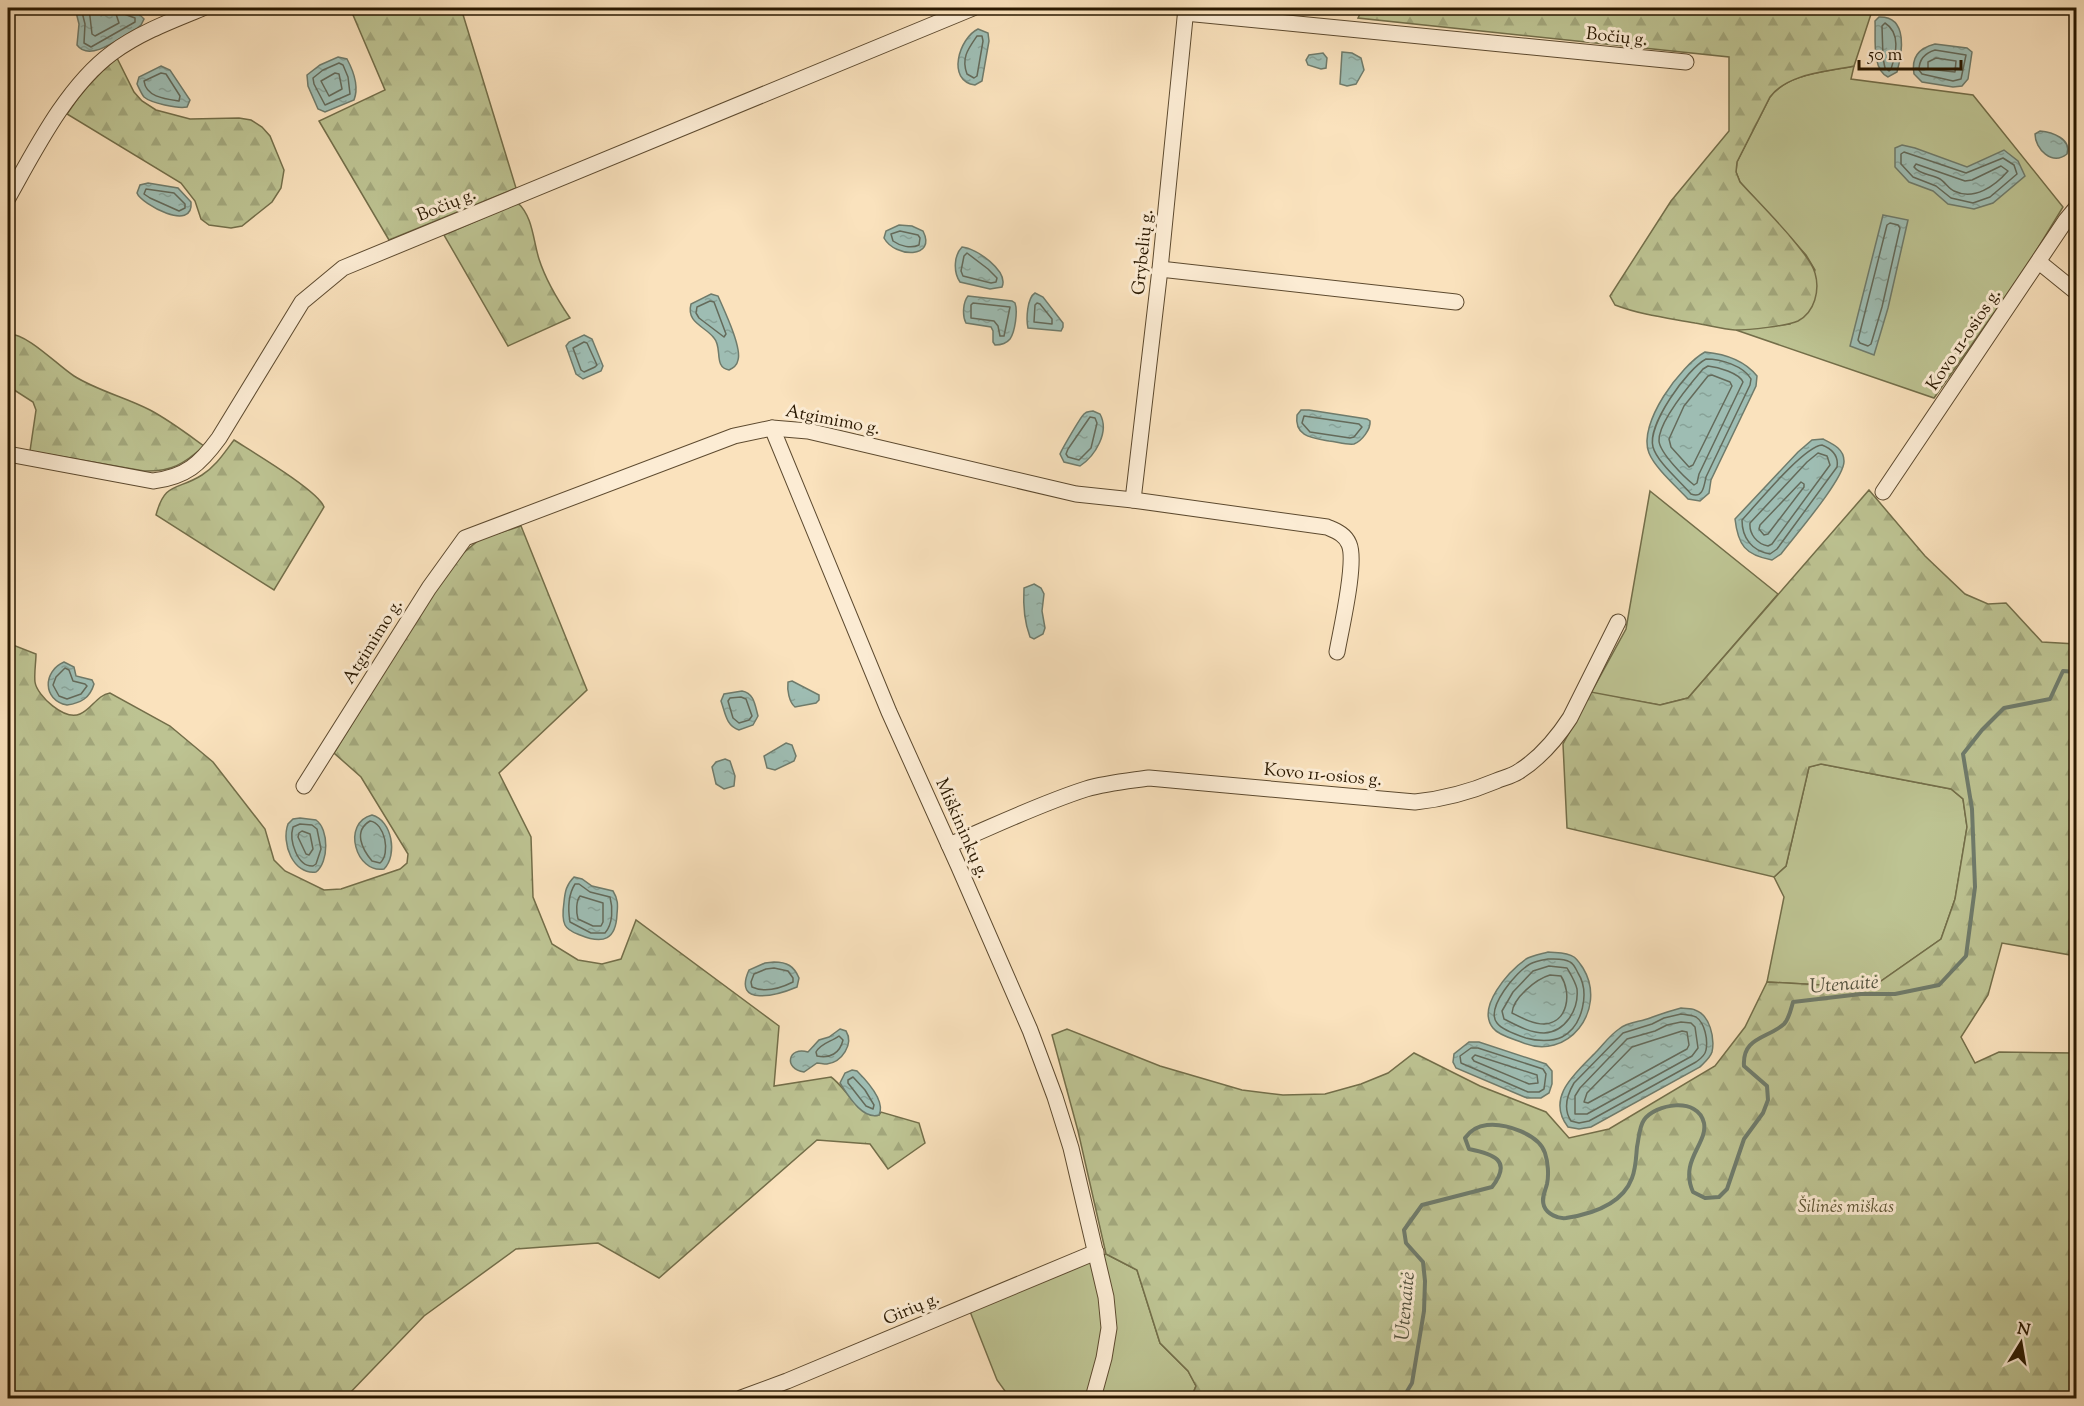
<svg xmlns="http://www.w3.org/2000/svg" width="2084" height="1406" viewBox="0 0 2084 1406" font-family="'Sorts Mill Goudy',serif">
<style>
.grass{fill:#bdc392;stroke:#736e49;stroke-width:1.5}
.forest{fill:url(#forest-firs);stroke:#736e49;stroke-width:1.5}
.water{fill:url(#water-ripples);stroke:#6f7b6b;stroke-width:1.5}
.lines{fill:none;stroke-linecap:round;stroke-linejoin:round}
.shore{stroke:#646a5a;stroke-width:1.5}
.stream{stroke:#6f7b6b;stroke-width:4}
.street-casing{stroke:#5d4a2f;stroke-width:17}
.street{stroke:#fcecd4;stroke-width:15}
.labels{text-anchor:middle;stroke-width:6;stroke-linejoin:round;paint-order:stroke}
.street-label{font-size:18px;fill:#291800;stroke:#fcecd4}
.park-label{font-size:18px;font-style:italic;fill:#5d5433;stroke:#fcecd4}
.water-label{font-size:20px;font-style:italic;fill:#52523f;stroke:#fcecd4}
</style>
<defs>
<pattern id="forest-firs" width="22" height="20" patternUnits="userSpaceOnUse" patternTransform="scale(1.5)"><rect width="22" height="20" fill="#bdc392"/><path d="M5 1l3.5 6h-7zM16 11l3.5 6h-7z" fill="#a2a77c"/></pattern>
<pattern id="water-ripples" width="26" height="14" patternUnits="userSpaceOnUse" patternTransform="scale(1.5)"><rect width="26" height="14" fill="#9ebdb3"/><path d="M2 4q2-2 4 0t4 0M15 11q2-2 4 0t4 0" fill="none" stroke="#88a298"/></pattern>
</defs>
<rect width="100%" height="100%" fill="#fae2bd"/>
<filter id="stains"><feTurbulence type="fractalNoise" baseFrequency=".00333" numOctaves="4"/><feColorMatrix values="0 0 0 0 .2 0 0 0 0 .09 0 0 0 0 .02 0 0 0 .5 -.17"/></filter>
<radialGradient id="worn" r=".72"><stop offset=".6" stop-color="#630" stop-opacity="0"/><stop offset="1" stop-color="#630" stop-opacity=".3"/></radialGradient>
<g class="grass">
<path d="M 1854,66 L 1851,79 L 1973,95 L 2063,207 L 2025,269 L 1934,398 L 1736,330 L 1790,324 L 1815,270 L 1806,255 L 1740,182 L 1736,172 L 1737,162 L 1770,97 C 1788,73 1827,72 1854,66 Z"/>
<path d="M 1650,491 L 1778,594 L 1688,698 L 1660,705 L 1591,693 L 1626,629 Z"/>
<path d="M 1821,764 L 1951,789 L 1963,799 L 1967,827 L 1955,899 L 1941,939 L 1881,981 L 1822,985 L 1767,982 L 1784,897 L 1774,877 L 1786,866 L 1809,767 Z"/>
<path d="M 1106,1254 L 1137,1270 L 1160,1343 L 1188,1371 L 1196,1386 L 1191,1398 L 1010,1398 L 997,1380 L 969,1309 Z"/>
</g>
<g class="forest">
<path d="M 350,8 L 461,8 L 516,188 L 389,240 L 319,121 L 385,90 Z"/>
<path d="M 1363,8 L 1873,8 L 1854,66 C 1827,72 1788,73 1770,97 L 1737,162 L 1736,172 L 1740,182 C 1757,201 1810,253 1815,273 C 1820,290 1815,312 1798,321 C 1787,326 1749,330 1735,330 C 1722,329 1708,325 1695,323 C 1668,318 1641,315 1615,305 L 1610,296 L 1671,201 L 1729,131 L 1729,57 L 1358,18 Z"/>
<path d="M 117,58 L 134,92 L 142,101 L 156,110 L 190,119 L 239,118 L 251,120 L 262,127 L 270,136 L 284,170 L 281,188 L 272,202 L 242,226 L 231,228 L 209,225 L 201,219 L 195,201 L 181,183 L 67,114 C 81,92 97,75 117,58 Z"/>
<path d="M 518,203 C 533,217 533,240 539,259 C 546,281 557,299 570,318 L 508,346 L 444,235 Z"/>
<path d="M 9,334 C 28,334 57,365 74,376 C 98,391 125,397 150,410 C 169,420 186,433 204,446 C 184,464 171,472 144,471 L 30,451 L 36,410 L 33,402 L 8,386 Z"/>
<path d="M 234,440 C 251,451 319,491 324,507 L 274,590 L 156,515 C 165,481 177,491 202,475 C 216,466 224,453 234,440 Z"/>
<path d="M 1869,490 L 1925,556 L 1965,594 L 1988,604 L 2006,603 L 2042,642 L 2076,644 L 2076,956 L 2002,943 L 1988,995 L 1961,1037 L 1975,1063 L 1999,1052 L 2074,1053 L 2076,1043 L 2076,1398 L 1191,1398 L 1196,1386 L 1188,1371 L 1160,1343 L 1137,1270 L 1106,1254 L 1078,1131 L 1052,1035 L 1067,1029 L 1160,1066 L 1242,1090 L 1283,1095 L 1325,1094 L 1361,1084 L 1388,1073 L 1414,1053 L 1480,1086 L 1546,1112 L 1569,1138 L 1609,1129 L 1715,1066 L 1745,1027 L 1767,982 L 1822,985 L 1881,981 L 1941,939 L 1955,899 L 1967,827 L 1963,799 L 1951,789 L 1821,764 L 1809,767 L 1786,866 L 1774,877 L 1567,828 L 1563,744 L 1591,692 L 1660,705 L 1688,698 Z"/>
<path d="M 521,526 L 587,690 L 499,773 L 531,837 L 533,897 L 552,944 L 578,960 L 602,964 L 621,959 L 636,920 L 779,1026 L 774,1086 L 831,1077 C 845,1086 861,1120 879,1115 L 881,1112 L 919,1123 L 925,1143 L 888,1169 L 870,1144 L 817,1140 L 659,1278 L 598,1243 L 516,1249 L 424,1316 L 345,1398 L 8,1398 L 8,643 L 36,654 C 36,662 34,673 35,682 C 37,696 65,721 80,714 C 92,709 97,695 110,693 L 170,726 L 213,762 L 265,829 L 274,860 L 285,871 L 324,890 L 341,889 L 400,869 L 407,863 L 408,854 L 361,777 L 334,753 L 443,575 L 461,555 L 480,539 Z"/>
</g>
<g class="water">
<path d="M 75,8 C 94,8 132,3 144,19 L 141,25 L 136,29 C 121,37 90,63 77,45 L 79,24 Z"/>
<path d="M 1879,17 C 1909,16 1902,54 1897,72 L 1888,77 C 1871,69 1876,37 1875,21 Z"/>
<path d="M 978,29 L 988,33 L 989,41 L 982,81 L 975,85 C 946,81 959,38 978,29 Z"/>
<path d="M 1935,44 L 1967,48 L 1972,52 L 1968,79 L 1962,86 L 1953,87 L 1922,82 L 1914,74 C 1911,58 1919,48 1935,44 Z"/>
<path d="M 1342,52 L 1352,53 L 1361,58 L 1364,70 L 1356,84 L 1347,86 L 1340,84 Z"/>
<path d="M 1323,53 L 1327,58 L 1326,68 L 1321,69 L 1308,65 L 1306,60 L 1309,55 Z"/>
<path d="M 338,57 L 347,59 C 354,72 359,87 354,100 L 325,112 L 318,109 L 308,86 L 307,75 L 320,65 Z"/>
<path d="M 161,66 L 170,70 L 190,100 L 187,107 C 178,109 151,103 144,97 C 141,93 139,88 137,84 L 139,77 Z"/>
<path d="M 2040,131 C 2052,132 2072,139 2067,154 C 2052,166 2035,149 2035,134 Z"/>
<path d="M 1902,145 L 1915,148 L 1967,167 L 2004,150 L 2018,161 L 2025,176 L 1993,203 L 1974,209 L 1948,204 L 1933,191 L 1909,182 L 1895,167 L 1895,148 Z"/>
<path d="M 148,183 L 178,188 L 191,202 C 194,233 141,204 137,193 L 140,185 Z"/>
<path d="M 1883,215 L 1908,220 L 1888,308 L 1874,355 L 1850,346 Z"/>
<path d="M 899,225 L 912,226 L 923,231 C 937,259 895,258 884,238 L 886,231 Z"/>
<path d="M 962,247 C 976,248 1009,271 1002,287 L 990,289 L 960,282 C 953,272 954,255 962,247 Z"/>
<path d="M 1035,293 L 1043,297 L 1063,323 L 1063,327 L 1061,331 L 1028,328 C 1026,319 1027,298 1035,293 Z"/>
<path d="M 711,294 L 718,296 C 724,310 742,347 738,360 C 737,366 733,368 729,370 C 713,367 723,348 714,338 C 705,326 686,323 691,304 Z"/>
<path d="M 968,296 L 1012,301 L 1015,303 C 1018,311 1015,332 1010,339 C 1006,344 1001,345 995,345 L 993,342 L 993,331 L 991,327 L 966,323 C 962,316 963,302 968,296 Z"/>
<path d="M 584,335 L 592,339 L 603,366 L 601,371 L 583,379 L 576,374 L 566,346 L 569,342 Z"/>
<path d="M 1705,352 C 1725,354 1745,361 1757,376 L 1756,386 L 1711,480 L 1709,493 L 1700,501 L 1688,499 C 1676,486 1655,468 1649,453 C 1637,424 1681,365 1705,352 Z"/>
<path d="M 1301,410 L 1309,410 L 1367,419 L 1370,421 C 1371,429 1362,441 1354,444 C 1346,445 1338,442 1329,441 C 1313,438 1294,437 1297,415 Z"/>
<path d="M 1093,411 L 1100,414 C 1110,432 1095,456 1080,466 L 1064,462 L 1060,454 C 1062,449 1080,418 1084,414 C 1087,411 1088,412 1093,411 Z"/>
<path d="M 1823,439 C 1833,444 1844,449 1844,461 C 1845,478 1793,538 1781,554 L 1772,560 C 1745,555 1738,545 1735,519 L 1798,452 L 1812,440 Z"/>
<path d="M 1034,584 L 1041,588 L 1044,594 L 1042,611 L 1045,628 L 1043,634 L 1034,639 L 1030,637 C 1024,621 1023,605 1024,588 Z"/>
<path d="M 64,662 L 74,667 L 76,676 L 92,680 L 94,684 C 90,698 81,703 67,705 C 42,700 43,671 64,662 Z"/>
<path d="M 792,681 L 819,695 L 819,700 L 816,703 L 795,707 C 789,702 787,690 788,682 Z"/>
<path d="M 742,691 C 754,693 755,705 758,716 L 753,725 L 739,730 C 726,726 725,712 721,701 L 724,694 Z"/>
<path d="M 786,743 L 792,745 L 796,756 L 794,761 L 775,770 L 767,768 L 764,756 Z"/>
<path d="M 725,759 L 730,761 L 735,776 L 734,786 L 724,789 L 716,784 L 712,767 L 716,762 Z"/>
<path d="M 372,815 C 392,820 398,855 384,869 C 356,874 341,823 372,815 Z"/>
<path d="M 300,818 L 316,820 C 329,829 329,862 316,872 C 293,875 281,843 288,824 L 293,819 Z"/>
<path d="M 574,877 L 582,879 L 592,886 L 613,891 C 618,899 618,905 617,914 C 616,939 604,945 580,935 C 575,933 568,931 565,925 C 562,919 563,909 564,902 C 565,892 566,885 574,877 Z"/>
<path d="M 1548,952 C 1557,953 1567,952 1574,957 C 1578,960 1580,964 1583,968 C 1608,1009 1568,1063 1521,1042 C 1513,1039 1498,1035 1493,1028 C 1476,1007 1509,971 1526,959 C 1531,956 1541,954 1548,952 Z"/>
<path d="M 774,962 C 787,962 794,966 799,978 L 797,987 C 778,995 732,1008 749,970 L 765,963 Z"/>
<path d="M 1681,1008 C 1685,1009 1691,1008 1695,1010 C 1710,1015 1715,1038 1712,1052 C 1710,1058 1705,1062 1700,1067 L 1591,1127 L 1579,1129 L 1568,1127 C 1545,1097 1576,1073 1596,1052 C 1603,1045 1610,1035 1619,1029 C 1627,1022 1640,1022 1650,1018 C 1661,1014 1669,1011 1681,1008 Z"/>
<path d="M 840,1029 L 846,1031 C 854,1044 842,1062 827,1064 C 823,1064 820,1063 817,1063 L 804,1072 C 783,1069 788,1046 808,1052 L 819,1040 L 829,1037 Z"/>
<path d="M 1469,1042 L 1479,1042 L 1546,1064 L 1552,1071 L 1552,1084 L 1549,1093 L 1541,1098 L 1527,1098 L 1456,1068 L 1453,1062 L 1454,1054 Z"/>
<path d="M 852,1070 L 857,1071 C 867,1081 886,1101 879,1115 C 862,1120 848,1095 840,1083 L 845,1073 Z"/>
</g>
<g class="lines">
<g class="shore">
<path d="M 81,8 L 85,24 L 84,43 L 91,47 L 135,22 L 135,18 L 124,14 L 122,8"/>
<path d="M 89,8 L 92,34 L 95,36 L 119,23 L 114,8"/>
<path d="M 1885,23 C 1901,33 1896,54 1891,69 L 1889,71 L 1885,68 L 1883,58 L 1882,26 Z"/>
<path d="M 977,36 L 982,36 L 983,41 L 977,76 L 974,78 L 967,74 C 961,58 968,49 977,36 Z"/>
<path d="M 1935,50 L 1966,55 L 1961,79 L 1953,81 L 1922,74 L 1919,70 C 1919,59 1925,53 1935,50 Z"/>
<path d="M 1936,58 L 1956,61 L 1955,72 L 1928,69 L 1928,62 Z"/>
<path d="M 339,63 L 343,65 L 348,77 L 350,94 L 325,105 L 314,84 L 313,78 L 323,70 Z"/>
<path d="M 161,73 L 166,74 L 180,96 L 179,101 C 165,99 146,97 144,81 Z"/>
<path d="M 335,73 L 339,74 L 342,89 L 329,96 L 321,81 Z"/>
<path d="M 1904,152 L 1966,173 L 2003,158 L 2014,165 L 2017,174 L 1990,197 L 1973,203 L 1951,198 L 1936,186 L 1913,177 L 1901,164 L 1901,154 Z"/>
<path d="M 1916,164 L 1965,181 L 1972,180 L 2001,166 L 2008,171 C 1995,186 1974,201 1954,191 C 1949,189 1945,182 1940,179 C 1931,174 1920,175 1914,167 Z"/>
<path d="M 146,189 L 174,193 L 185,204 L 185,208 L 179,211 L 150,198 L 144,194 Z"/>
<path d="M 1890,223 L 1898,225 L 1900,228 L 1882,307 L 1871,344 L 1868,346 L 1860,343 L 1858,340 L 1887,225 Z"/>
<path d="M 900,231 L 918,235 L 920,238 L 919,245 C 911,249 900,246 893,241 L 891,234 Z"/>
<path d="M 967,253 L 988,269 L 997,278 L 996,282 L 991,283 L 963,276 L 961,271 L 964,256 Z"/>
<path d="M 710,301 L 714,302 L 726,334 L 724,337 L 699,318 L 696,313 L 697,307 Z"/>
<path d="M 973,303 L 1010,307 L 1004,336 L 1000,336 L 998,326 L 994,321 L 971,318 L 971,305 Z"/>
<path d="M 1037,303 L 1040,304 L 1052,319 L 1052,324 L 1034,322 L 1035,305 Z"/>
<path d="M 584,342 L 587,343 L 597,365 L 595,367 L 584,372 L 581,370 L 573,348 Z"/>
<path d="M 1706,359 C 1721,359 1744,366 1751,379 L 1750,385 L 1706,477 C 1704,486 1703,499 1691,494 C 1680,481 1657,462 1653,447 C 1647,425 1687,369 1706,359 Z"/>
<path d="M 1708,366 C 1718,367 1739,373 1743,382 L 1699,474 L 1697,483 L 1694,485 C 1684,477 1660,453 1659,441 C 1658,422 1691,383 1703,369 Z"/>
<path d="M 1712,375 L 1730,382 L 1732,386 L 1693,465 L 1689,467 L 1671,447 L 1669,439 L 1684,406 L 1708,376 Z"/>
<path d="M 1304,416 L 1359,424 L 1362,427 L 1354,437 L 1350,438 L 1310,432 L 1302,423 Z"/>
<path d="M 1090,417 L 1095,418 L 1097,423 L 1091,448 L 1079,460 L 1068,457 L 1066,454 L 1068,449 Z"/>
<path d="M 1822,445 C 1832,449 1839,455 1837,467 L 1777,549 L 1770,554 C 1752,551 1742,538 1742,520 C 1757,504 1803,447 1822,445 Z"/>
<path d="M 1818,453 L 1827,456 L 1830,465 L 1772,544 L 1768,546 C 1757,544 1749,534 1750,523 L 1807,462 Z"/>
<path d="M 1801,482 L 1804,484 L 1804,487 L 1768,534 L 1764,535 L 1759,529 L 1760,525 Z"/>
<path d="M 65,668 L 69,670 L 73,681 L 85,684 L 87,686 L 81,694 L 67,699 L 59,696 L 53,685 L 56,677 Z"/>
<path d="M 741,697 L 746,699 L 752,716 L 749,720 L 739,723 L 733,718 L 728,701 L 730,698 Z"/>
<path d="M 370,821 C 385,823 391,854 380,863 L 372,861 C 362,849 353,831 370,821 Z"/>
<path d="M 300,824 L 312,825 L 317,829 L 321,849 L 316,864 L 313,866 C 297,867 289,840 293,827 Z"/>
<path d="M 302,831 L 310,834 L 313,849 L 309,855 L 306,854 L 298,837 L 299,833 Z"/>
<path d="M 575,884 L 579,884 L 590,892 L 610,897 C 613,908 613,924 605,933 L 591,933 L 570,922 C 568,910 568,895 575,884 Z"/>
<path d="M 580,896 L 603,903 L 603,922 L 601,926 L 593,926 L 578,919 C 576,912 576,901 580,896 Z"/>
<path d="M 1548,959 C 1555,959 1564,958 1570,962 C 1574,964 1576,969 1578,973 C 1590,992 1583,1026 1562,1037 C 1552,1042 1536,1041 1526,1038 C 1517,1035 1502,1030 1497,1023 C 1485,1008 1517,971 1530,964 C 1535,961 1542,960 1548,959 Z"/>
<path d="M 1549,966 L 1567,968 C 1571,975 1575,981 1577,989 C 1579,1010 1565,1032 1544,1033 C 1530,1033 1516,1025 1504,1019 L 1502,1011 L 1513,992 L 1533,971 Z"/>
<path d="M 774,968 L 788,971 L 793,978 L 793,982 C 781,988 765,993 752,987 L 751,982 L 754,974 L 766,969 Z"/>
<path d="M 1550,975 L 1561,976 C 1572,993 1568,1023 1544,1024 C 1533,1024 1522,1018 1512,1013 C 1513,998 1536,979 1550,975 Z"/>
<path d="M 1681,1014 C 1686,1015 1692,1015 1696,1017 C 1705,1023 1708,1040 1706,1050 C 1705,1056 1700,1059 1696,1062 L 1589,1121 L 1579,1123 L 1571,1121 C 1563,1109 1567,1095 1574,1083 L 1623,1033 L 1652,1024 L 1664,1018 Z"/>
<path d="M 1681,1022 L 1691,1023 L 1695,1027 L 1698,1048 L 1692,1056 L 1587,1114 L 1575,1114 L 1575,1096 L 1580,1088 L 1627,1039 L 1655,1031 L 1667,1025 Z"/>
<path d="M 1682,1031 L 1687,1032 L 1689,1045 L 1687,1049 L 1588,1103 L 1584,1102 L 1587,1093 L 1632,1047 Z"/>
<path d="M 839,1036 L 843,1040 C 840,1053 830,1059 817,1056 L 816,1052 C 821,1043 831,1042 839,1036 Z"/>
<path d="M 1471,1048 L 1478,1048 L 1543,1069 L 1546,1074 L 1544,1089 L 1539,1092 L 1528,1092 L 1461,1063 L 1460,1056 Z"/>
<path d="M 1475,1055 L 1537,1075 L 1538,1083 L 1529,1084 L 1474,1061 L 1472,1058 Z"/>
<path d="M 853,1077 L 865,1090 L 874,1105 L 873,1109 L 866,1106 L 848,1083 L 848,1080 Z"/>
</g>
<path class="stream" d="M 1403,1398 L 1412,1383 L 1424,1311 L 1425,1281 L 1423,1262 L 1406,1243 L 1404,1230 L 1422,1205 L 1492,1187 C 1513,1160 1493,1154 1469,1149 L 1465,1138 C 1470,1131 1477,1126 1487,1125 C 1505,1123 1539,1134 1545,1153 C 1548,1162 1549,1175 1547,1184 C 1545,1192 1541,1198 1544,1206 C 1547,1214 1558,1219 1566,1218 C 1592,1214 1622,1205 1632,1178 C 1636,1168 1636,1157 1637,1147 C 1639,1138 1639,1127 1644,1120 C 1655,1104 1698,1096 1704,1123 C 1708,1144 1679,1160 1693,1192 L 1705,1198 L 1719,1197 L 1727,1189 L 1744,1139 L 1763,1113 L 1768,1100 L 1767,1086 L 1744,1066 C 1742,1037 1767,1039 1784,1024 C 1789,1019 1791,1009 1793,1002 L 1861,994 L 1895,994 L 1939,985 L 1966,956 L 1975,887 L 1972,809 L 1963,754 L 1982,730 L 2004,708 L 2050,699 L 2063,671 L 2076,672"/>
<g class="street-casing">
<g id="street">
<path d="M 1185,13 L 1686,62"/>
<path d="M 8,198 C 35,150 67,86 112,53 C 139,33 171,21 203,8"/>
<path d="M 2039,262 L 2076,292"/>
<path d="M 1160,269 L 1456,302"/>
<path d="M 772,428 L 889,712 L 958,865 L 1030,1030 L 1055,1097 L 1071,1148 L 1106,1297 L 1109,1328 L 1104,1358 L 1093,1398"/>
<path d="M 8,454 L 153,481 C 186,477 200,464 219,438 L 302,302 L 343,268 L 973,8"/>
<path d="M 1883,492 L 2066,220 L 2076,208"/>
<path d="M 1133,500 L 1160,269 L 1186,8"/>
<path d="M 304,786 L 429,588 L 465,538 L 734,436 L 772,428 L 808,431 L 1076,494 L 1133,500 L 1327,527 C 1336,531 1345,534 1349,544 C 1357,562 1341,629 1337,652"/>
<path d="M 949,845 C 994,826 1039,804 1086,789 C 1106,783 1128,781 1149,778 L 1415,802 C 1444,799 1470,792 1496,781 C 1503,778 1512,776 1518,772 C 1539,759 1557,738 1570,718 L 1618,622"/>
<path d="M 741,1398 L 787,1381 L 1096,1252"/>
</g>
</g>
<use href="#street" class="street"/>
</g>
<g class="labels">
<g class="street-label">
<text transform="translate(1617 36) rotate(6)" y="6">Bočių g.</text>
<text transform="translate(446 204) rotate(-22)" y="6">Bočių g.</text>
<text transform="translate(1142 252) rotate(-84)" y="6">Grybelių g.</text>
<text transform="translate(1963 339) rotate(-56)" y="6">Kovo 11-osios g.</text>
<text transform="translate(833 419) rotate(11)" y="6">Atgimimo g.</text>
<text transform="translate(372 641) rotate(-58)" y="6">Atgimimo g.</text>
<text transform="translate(1323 774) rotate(5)" y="6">Kovo 11-osios g.</text>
<text transform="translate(963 828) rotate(66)" y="6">Miškininkų g.</text>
<text transform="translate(911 1308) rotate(-23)" y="6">Girių g.</text>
</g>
<g class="park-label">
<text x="1846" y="1212">Šilinės miškas</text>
</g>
<g class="water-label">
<text transform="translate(1844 983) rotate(-4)" y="7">Utenaitė</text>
<text transform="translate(1404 1306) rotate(-85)" y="7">Utenaitė</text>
</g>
</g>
<rect width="2084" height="1406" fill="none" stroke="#fae2bd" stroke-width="30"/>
<rect x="9" y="9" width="2066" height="1388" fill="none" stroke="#291800" stroke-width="3"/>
<rect x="15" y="15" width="2054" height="1376" fill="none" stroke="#291800" stroke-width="1.5"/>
<g transform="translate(2021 1343) rotate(11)" stroke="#fcecd4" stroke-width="4.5" paint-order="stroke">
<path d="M0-4.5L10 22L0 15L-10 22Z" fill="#291800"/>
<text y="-9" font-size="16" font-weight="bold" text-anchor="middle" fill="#291800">N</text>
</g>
<path d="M1859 60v9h102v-9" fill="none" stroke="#291800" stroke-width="3"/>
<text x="1868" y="60" font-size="18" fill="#291800" stroke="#fcecd4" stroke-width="4.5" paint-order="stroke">50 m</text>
<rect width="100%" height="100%" filter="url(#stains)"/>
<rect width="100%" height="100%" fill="url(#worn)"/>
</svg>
